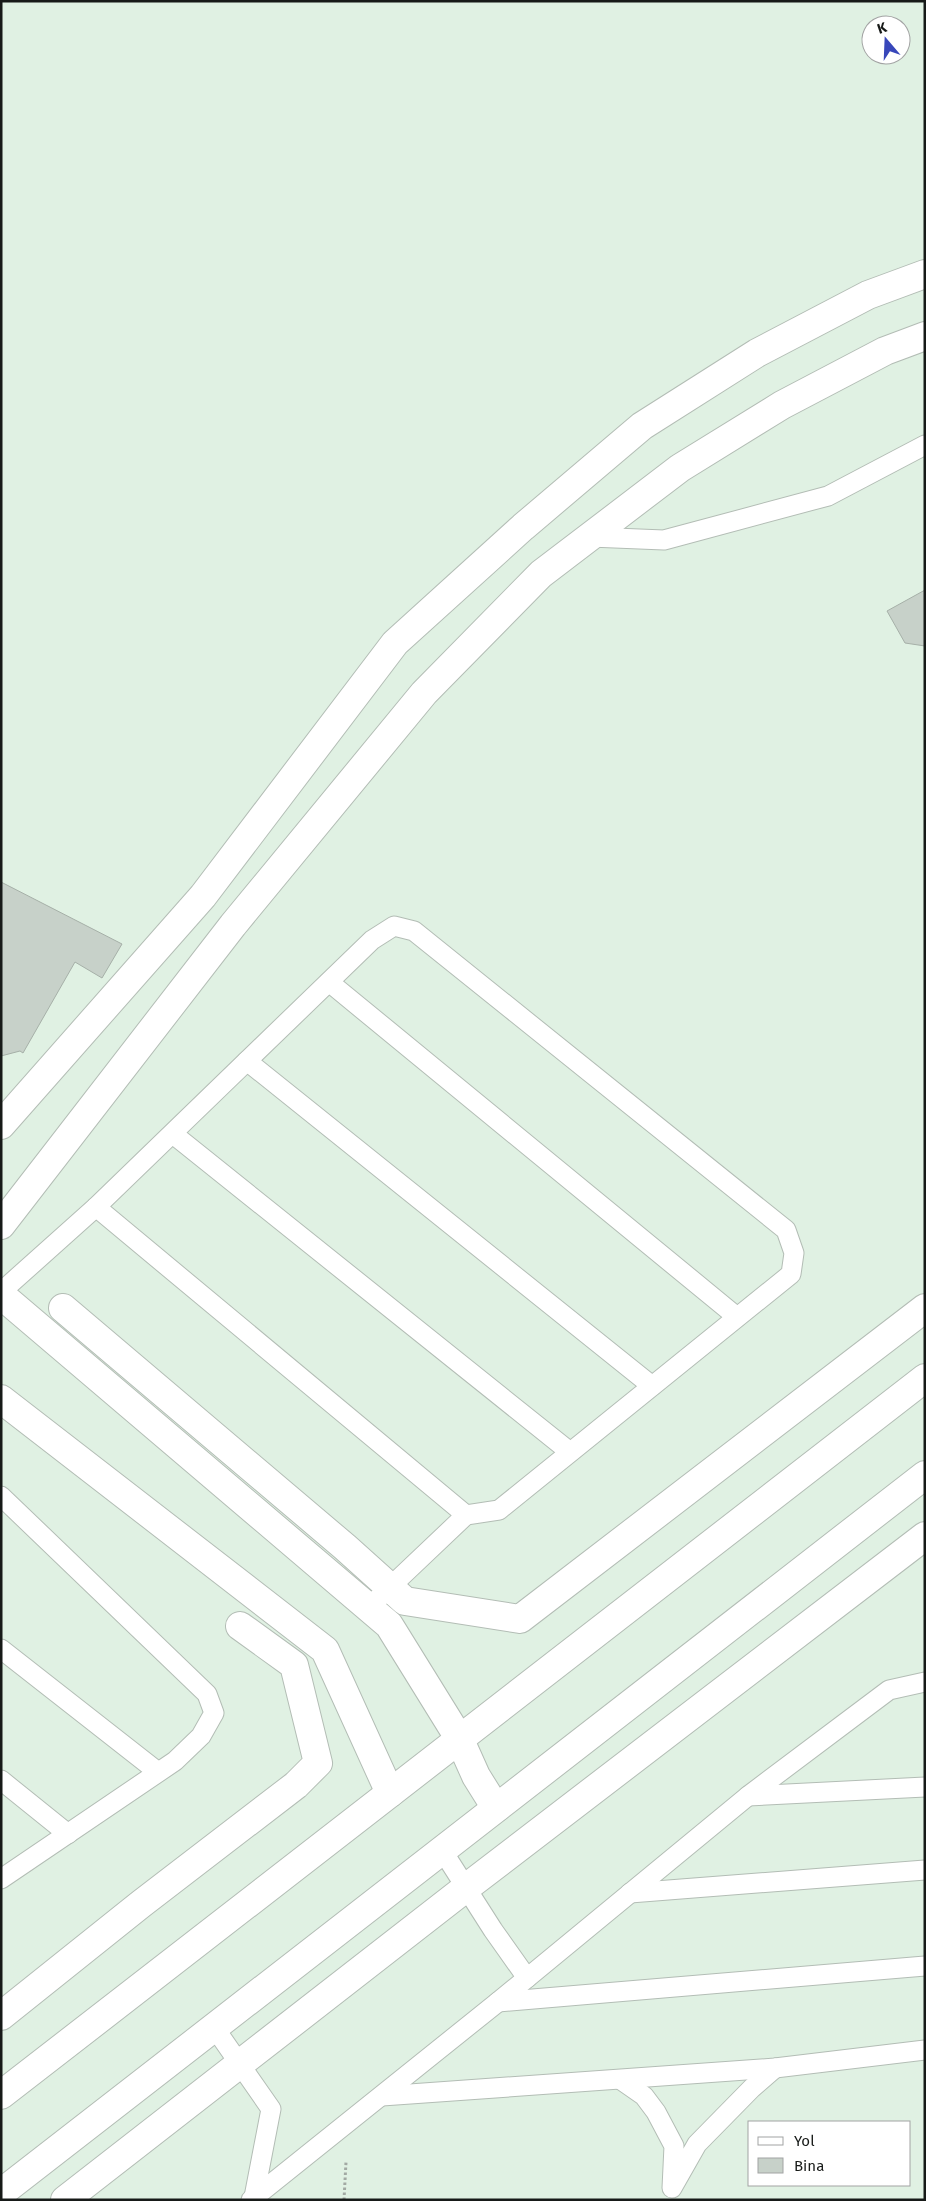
<svg xmlns="http://www.w3.org/2000/svg" width="926" height="2201" viewBox="0 0 926 2201" font-family="'Fira Sans',sans-serif">
<style>
.built{fill:#e0f1e3;fill-rule:evenodd}
.building{fill:#c7d1c9;stroke:#a6b0a8}
.lines{fill:none;stroke-linecap:round;stroke-linejoin:round}
.service-casing{stroke:#b3bdb5;stroke-width:21}
.pedestrian-casing{stroke:#b3bdb5;stroke-width:30}
.minor-casing{stroke:#b3bdb5;stroke-width:30}
.tertiary-casing{stroke:#b3bdb5;stroke-width:30}
.path{stroke:#a2a9a3;stroke-width:3;stroke-dasharray:2.5 2.5;stroke-linecap:butt}
.service{stroke:#fff;stroke-width:19}
.pedestrian{stroke:#fff;stroke-width:28}
.minor{stroke:#fff;stroke-width:28}
.tertiary{stroke:#fff;stroke-width:28}
</style>
<rect width="100%" height="100%" fill="#f1fbf3"/>
<path class="built" d="M 1,1 L 925,1 L 925,2200 L 1,2200 ZM 871,25 L 901,25 L 901,55 L 871,55 ZM 750,2122 L 910,2122 L 910,2185 L 750,2185 Z"/>
<g class="building">
<path d="M 925,590 L 925,646 L 905,643 L 887,611 Z"/>
<path d="M 1,882 L 122,944 L 102,978 L 75,962 L 23,1053 L 20,1051 L 1,1056 Z"/>
</g>
<g class="lines">
<g class="service-casing">
<g id="service">
<path d="M 590,537 L 664,540 L 828,496 L 925,445"/>
<path d="M 329,982 L 737,1317"/>
<path d="M 247,1061 L 652,1386"/>
<path d="M 173,1134 L 570,1452"/>
<path d="M 96,1207 L 372,940 L 394,926 L 414,931 L 786,1230 L 794,1253 L 791,1274 L 499,1510 L 466,1515"/>
<path d="M 1,1292 L 96,1207 L 466,1515 L 368,1608"/>
<path d="M 1,1496 L 207,1694 L 214,1713 L 201,1736 L 175,1761 L 1,1879"/>
<path d="M 1,1649 L 158,1772"/>
<path d="M 1,1780 L 68,1834"/>
<path d="M 748,1796 L 925,1787"/>
<path d="M 442,1850 L 493,1930 L 527,1978"/>
<path d="M 630,1893 L 925,1870"/>
<path d="M 498,2002 L 925,1966"/>
<path d="M 214,2027 L 271,2109 L 254,2197"/>
<path d="M 621,2080 L 644,2096 L 656,2112 L 674,2146 L 672,2188 L 697,2144 L 752,2088 L 775,2068"/>
<path d="M 382,2096 L 775,2068 L 925,2050"/>
<path d="M 251,2200 L 498,2002 L 748,1796 L 889,1690 L 925,1682"/>
</g>
</g>
<g class="pedestrian-casing">
<g id="pedestrian">
<path d="M 63,1308 L 345,1547 L 405,1601 L 520,1619 L 925,1308"/>
<path d="M 1,2016 L 141,1904 L 296,1785 L 318,1763 L 294,1665 L 240,1626"/>
<path d="M 65,2200 L 467,1887 L 925,1536"/>
</g>
</g>
<g class="minor-casing">
<g id="minor">
<path d="M 1,1295 L 389,1625 L 459,1738"/>
<path d="M 1,1399 L 325,1650 L 390,1793"/>
</g>
</g>
<g class="tertiary-casing">
<g id="tertiary">
<path d="M 1,1125 L 203,896 L 395,643 L 523,527 L 642,426 L 757,353 L 868,295 L 925,274"/>
<path d="M 1,1225 L 233,925 L 424,693 L 541,574 L 680,468 L 782,405 L 885,351 L 925,336"/>
<path d="M 459,1738 L 476,1776 L 496,1808"/>
<path d="M 1,2095 L 925,1378"/>
<path d="M 1,2193 L 925,1475"/>
</g>
</g>
<path class="path" d="M 344,2200 L 346,2162"/>
<use href="#service" class="service"/>
<use href="#pedestrian" class="pedestrian"/>
<use href="#minor" class="minor"/>
<use href="#tertiary" class="tertiary"/>
</g>
<rect width="926" height="2201" fill="none" stroke="#171a18" stroke-width="5"/>
<rect x="748" y="2121" width="162" height="65" fill="#ffffff" stroke="#a2a3a3"/>
<rect x="758" y="2137" width="25" height="8" fill="#ffffff" stroke="#a2a3a3"/>
<text x="794" y="2146" font-size="15" fill="#171a18">Yol</text>
<rect x="758" y="2158" width="25" height="15" fill="#c7d1c9" stroke="#a2a3a3"/>
<text x="794" y="2171" font-size="15" fill="#171a18">Bina</text>
<g transform="translate(886 40) rotate(341)"><circle r="24" fill="#ffffff" stroke="#a2a3a3"/>
<path d="M0-4L9 19L0 12L-9 19Z" fill="#3847ba"/>
<text y="-8" font-size="14" font-weight="bold" text-anchor="middle" fill="#171a18">K</text>
</g>
</svg>
